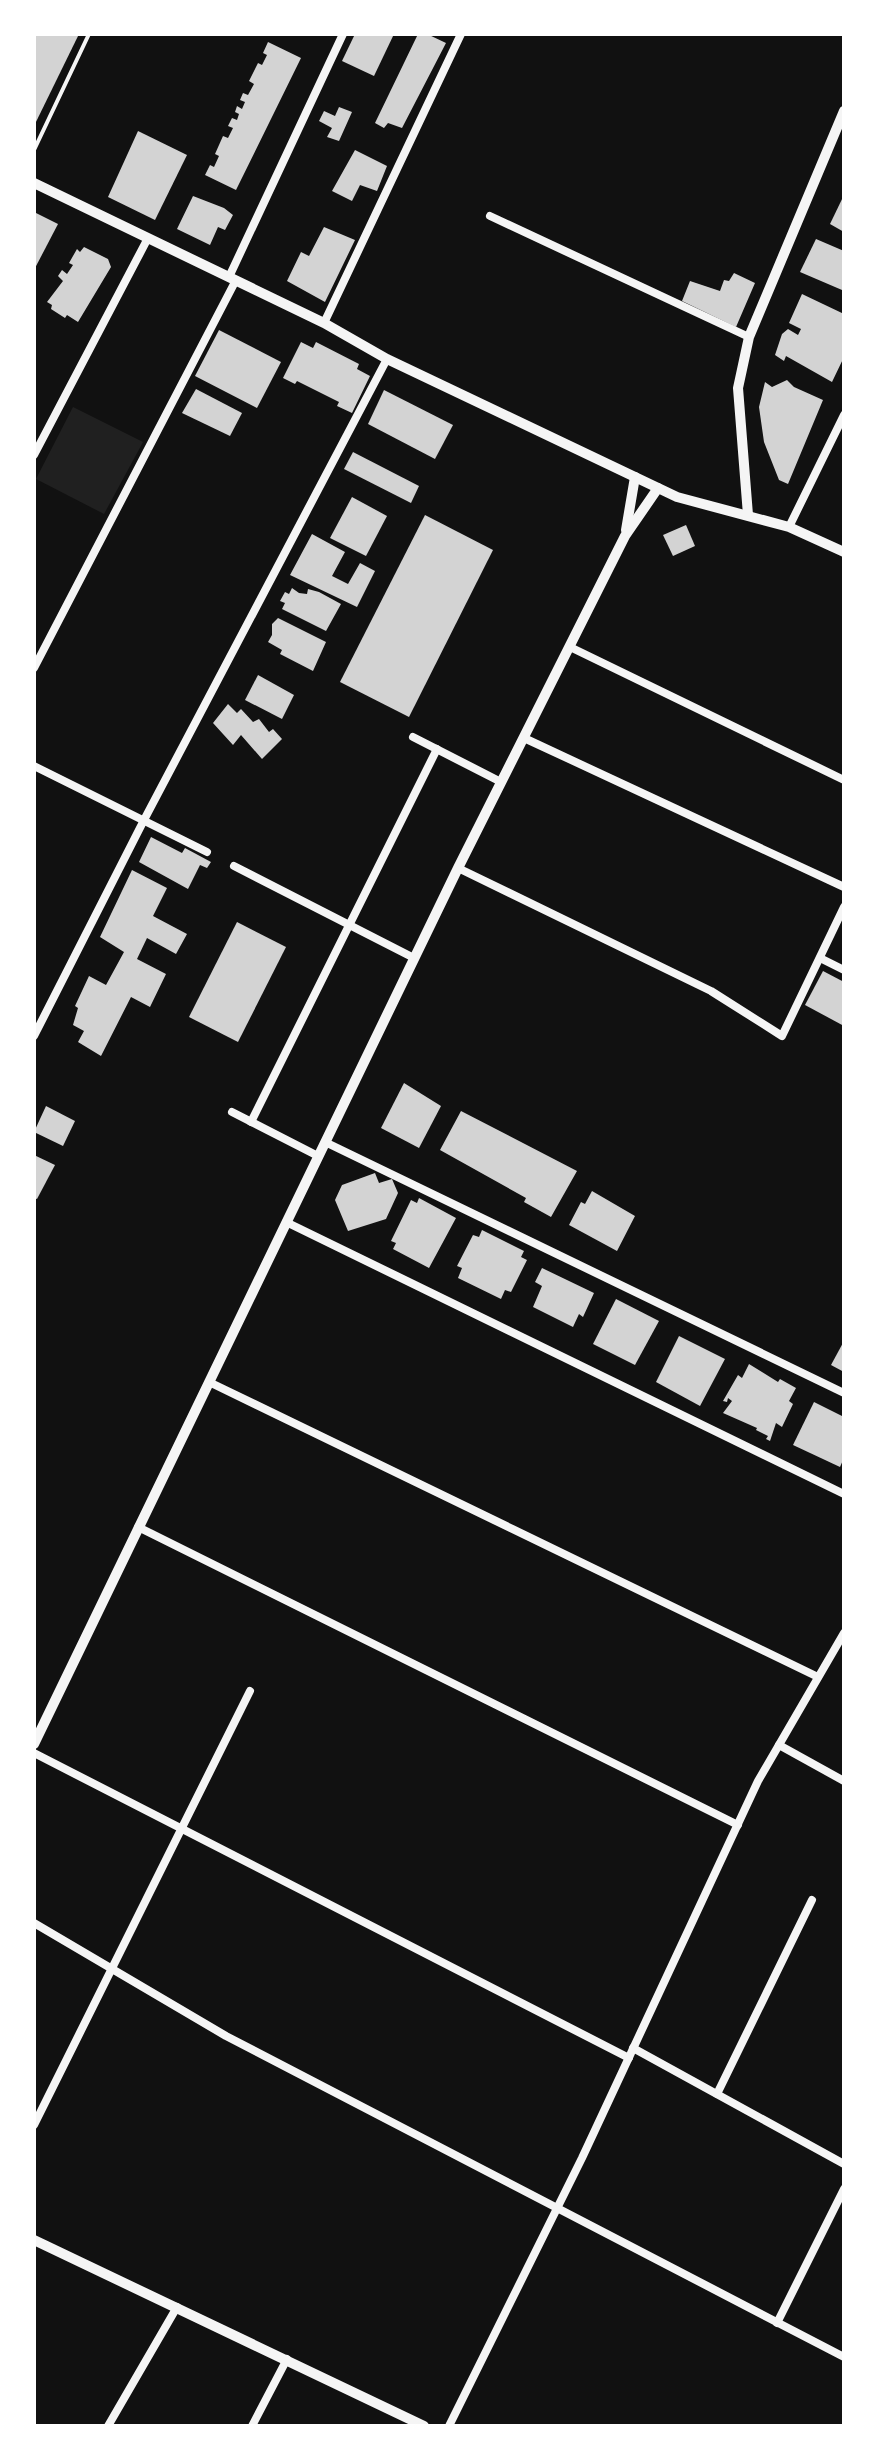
<svg xmlns="http://www.w3.org/2000/svg" width="878" height="2460" viewBox="0 0 878 2460" font-family="Cabin,sans-serif">
<style>
.green{fill:#202020}
.building{fill:#d3d3d3}
.lines{fill:none;stroke-linecap:round;stroke-linejoin:round}
.service{stroke:#f5f5f5;stroke-width:4}
.minor{stroke:#f5f5f5;stroke-width:8}
.tertiary{stroke:#f5f5f5;stroke-width:10}
</style>
<rect width="100%" height="100%" fill="#111"/>
<path class="green" d="M 73,407 L 143,442 L 104,514 L 36,479 Z"/>
<g class="building">
<path d="M 34,34 L 79,34 L 34,126 Z"/>
<path d="M 355,34 L 394,34 L 374,76 L 342,61 Z"/>
<path d="M 418,34 L 427,34 L 446,43 L 402,128 L 388,123 L 384,128 L 375,123 Z"/>
<path d="M 268,42 L 301,58 L 236,190 L 205,175 L 210,165 L 214,167 L 219,156 L 215,154 L 223,136 L 228,138 L 233,128 L 228,126 L 232,118 L 237,120 L 239,114 L 235,112 L 237,106 L 242,109 L 245,102 L 240,100 L 243,93 L 248,95 L 254,84 L 249,81 L 258,63 L 262,65 L 267,55 L 263,53 Z"/>
<path d="M 339,107 L 352,112 L 339,141 L 327,137 L 332,128 L 319,121 L 324,111 L 335,116 Z"/>
<path d="M 138,131 L 187,155 L 155,220 L 108,197 Z"/>
<path d="M 355,150 L 387,166 L 377,191 L 360,185 L 352,201 L 332,191 Z"/>
<path d="M 844,195 L 844,232 L 830,224 Z"/>
<path d="M 193,196 L 224,208 L 233,215 L 225,230 L 218,227 L 210,245 L 177,229 Z"/>
<path d="M 34,212 L 58,224 L 34,270 Z"/>
<path d="M 324,227 L 355,240 L 325,302 L 287,281 L 301,252 L 309,256 Z"/>
<path d="M 816,239 L 844,251 L 842,290 L 800,272 Z"/>
<path d="M 84,247 L 108,259 L 111,267 L 78,322 L 67,315 L 65,318 L 51,309 L 52,305 L 47,302 L 63,281 L 58,276 L 62,270 L 67,274 L 73,265 L 69,263 L 77,249 L 80,252 Z"/>
<path d="M 734,273 L 755,283 L 736,327 L 682,301 L 690,281 L 720,291 L 724,280 L 729,281 Z"/>
<path d="M 802,294 L 844,314 L 844,357 L 832,382 L 786,356 L 784,361 L 775,355 L 782,334 L 788,329 L 798,335 L 801,329 L 789,323 Z"/>
<path d="M 219,330 L 281,362 L 257,408 L 195,376 Z"/>
<path d="M 301,342 L 313,348 L 316,342 L 359,364 L 357,369 L 370,376 L 352,413 L 337,406 L 339,402 L 297,381 L 295,384 L 283,378 Z"/>
<path d="M 787,380 L 794,387 L 823,400 L 788,484 L 779,480 L 764,442 L 759,407 L 765,382 L 772,387 Z"/>
<path d="M 196,389 L 242,413 L 230,436 L 182,413 Z"/>
<path d="M 384,390 L 453,425 L 435,459 L 368,424 Z"/>
<path d="M 353,452 L 419,486 L 411,503 L 344,469 Z"/>
<path d="M 352,497 L 387,516 L 366,556 L 330,538 Z"/>
<path d="M 425,515 L 493,550 L 409,717 L 340,682 Z"/>
<path d="M 686,525 L 695,546 L 673,556 L 663,535 Z"/>
<path d="M 312,534 L 345,552 L 332,576 L 348,584 L 360,563 L 375,571 L 357,607 L 290,575 Z"/>
<path d="M 292,588 L 299,593 L 307,594 L 308,589 L 319,592 L 341,604 L 326,631 L 282,609 L 285,603 L 280,601 L 285,592 L 289,594 Z"/>
<path d="M 278,618 L 326,642 L 313,671 L 280,654 L 282,650 L 268,642 L 272,635 L 272,624 Z"/>
<path d="M 258,675 L 294,695 L 282,719 L 245,700 Z"/>
<path d="M 228,704 L 237,713 L 241,709 L 253,722 L 259,719 L 269,732 L 273,729 L 282,739 L 262,759 L 241,735 L 233,745 L 213,723 Z"/>
<path d="M 151,837 L 182,853 L 185,848 L 211,862 L 207,868 L 200,865 L 188,889 L 139,862 Z"/>
<path d="M 132,870 L 167,888 L 153,916 L 187,934 L 176,954 L 147,938 L 137,959 L 166,974 L 150,1007 L 131,997 L 101,1056 L 78,1042 L 84,1031 L 73,1025 L 78,1008 L 75,1006 L 89,976 L 106,985 L 124,952 L 100,937 Z"/>
<path d="M 237,922 L 286,947 L 238,1042 L 189,1017 Z"/>
<path d="M 823,971 L 844,982 L 844,1026 L 805,1005 Z"/>
<path d="M 404,1083 L 441,1106 L 419,1148 L 381,1128 Z"/>
<path d="M 46,1106 L 75,1121 L 63,1146 L 34,1132 Z"/>
<path d="M 461,1111 L 577,1171 L 551,1217 L 524,1202 L 526,1198 L 440,1150 Z"/>
<path d="M 34,1155 L 55,1165 L 37,1199 L 34,1198 Z"/>
<path d="M 375,1173 L 379,1183 L 392,1179 L 398,1193 L 386,1219 L 348,1231 L 335,1200 L 342,1185 Z"/>
<path d="M 592,1191 L 635,1216 L 617,1251 L 569,1225 L 581,1202 L 585,1204 Z"/>
<path d="M 419,1198 L 456,1218 L 429,1268 L 393,1249 L 396,1243 L 391,1241 L 411,1200 L 417,1203 Z"/>
<path d="M 482,1230 L 524,1251 L 521,1257 L 527,1260 L 511,1292 L 505,1290 L 501,1299 L 458,1278 L 462,1268 L 457,1266 L 473,1235 L 479,1237 Z"/>
<path d="M 542,1268 L 594,1293 L 583,1317 L 579,1314 L 573,1327 L 533,1307 L 542,1286 L 535,1282 Z"/>
<path d="M 616,1299 L 659,1321 L 635,1365 L 593,1344 Z"/>
<path d="M 679,1336 L 725,1359 L 700,1406 L 656,1382 Z"/>
<path d="M 844,1341 L 844,1372 L 831,1365 Z"/>
<path d="M 749,1364 L 778,1382 L 780,1379 L 796,1388 L 789,1401 L 793,1404 L 782,1427 L 776,1423 L 770,1441 L 766,1439 L 768,1436 L 756,1430 L 757,1428 L 723,1413 L 732,1401 L 728,1398 L 727,1402 L 723,1401 L 738,1375 L 742,1378 Z"/>
<path d="M 814,1402 L 844,1417 L 844,1458 L 840,1467 L 793,1445 Z"/>
</g>
<g class="lines">
<path class="service" d="M 34,150 L 89,34"/>
<g class="minor">
<path d="M 490,216 L 749,337"/>
<path d="M 229,277 L 343,34"/>
<path d="M 324,323 L 461,34"/>
<path d="M 34,455 L 148,238"/>
<path d="M 789,527 L 844,415"/>
<path d="M 570,647 L 844,780"/>
<path d="M 34,668 L 236,280"/>
<path d="M 413,737 L 501,782"/>
<path d="M 524,738 L 844,887"/>
<path d="M 34,766 L 207,852"/>
<path d="M 234,866 L 414,958"/>
<path d="M 458,868 L 711,991 L 782,1036 L 844,907"/>
<path d="M 820,958 L 844,970"/>
<path d="M 34,1036 L 144,820 L 387,359"/>
<path d="M 232,1112 L 318,1156"/>
<path d="M 251,1122 L 437,749"/>
<path d="M 325,1142 L 844,1393"/>
<path d="M 286,1222 L 844,1494"/>
<path d="M 209,1382 L 818,1677"/>
<path d="M 138,1527 L 738,1825"/>
<path d="M 779,1745 L 844,1781"/>
<path d="M 34,1753 L 629,2058"/>
<path d="M 34,1923 L 226,2036 L 844,2357"/>
<path d="M 633,2048 L 844,2164"/>
<path d="M 717,2094 L 812,1900"/>
<path d="M 34,2125 L 250,1691"/>
<path d="M 777,2323 L 844,2189"/>
<path d="M 108,2426 L 177,2307"/>
<path d="M 252,2426 L 287,2359"/>
<path d="M 449,2426 L 582,2158 L 758,1781 L 844,1633"/>
</g>
<g class="tertiary">
<path d="M 34,183 L 324,323 L 387,359 L 677,497 L 789,527 L 844,552"/>
<path d="M 748,515 L 738,388 L 749,337 L 844,111"/>
<path d="M 626,530 L 635,477"/>
<path d="M 34,1744 L 458,868 L 625,536 L 658,488"/>
<path d="M 34,2240 L 424,2426"/>
</g>
</g>
<rect width="878" height="2460" fill="none" stroke="#ffffff" stroke-width="72"/>
</svg>
